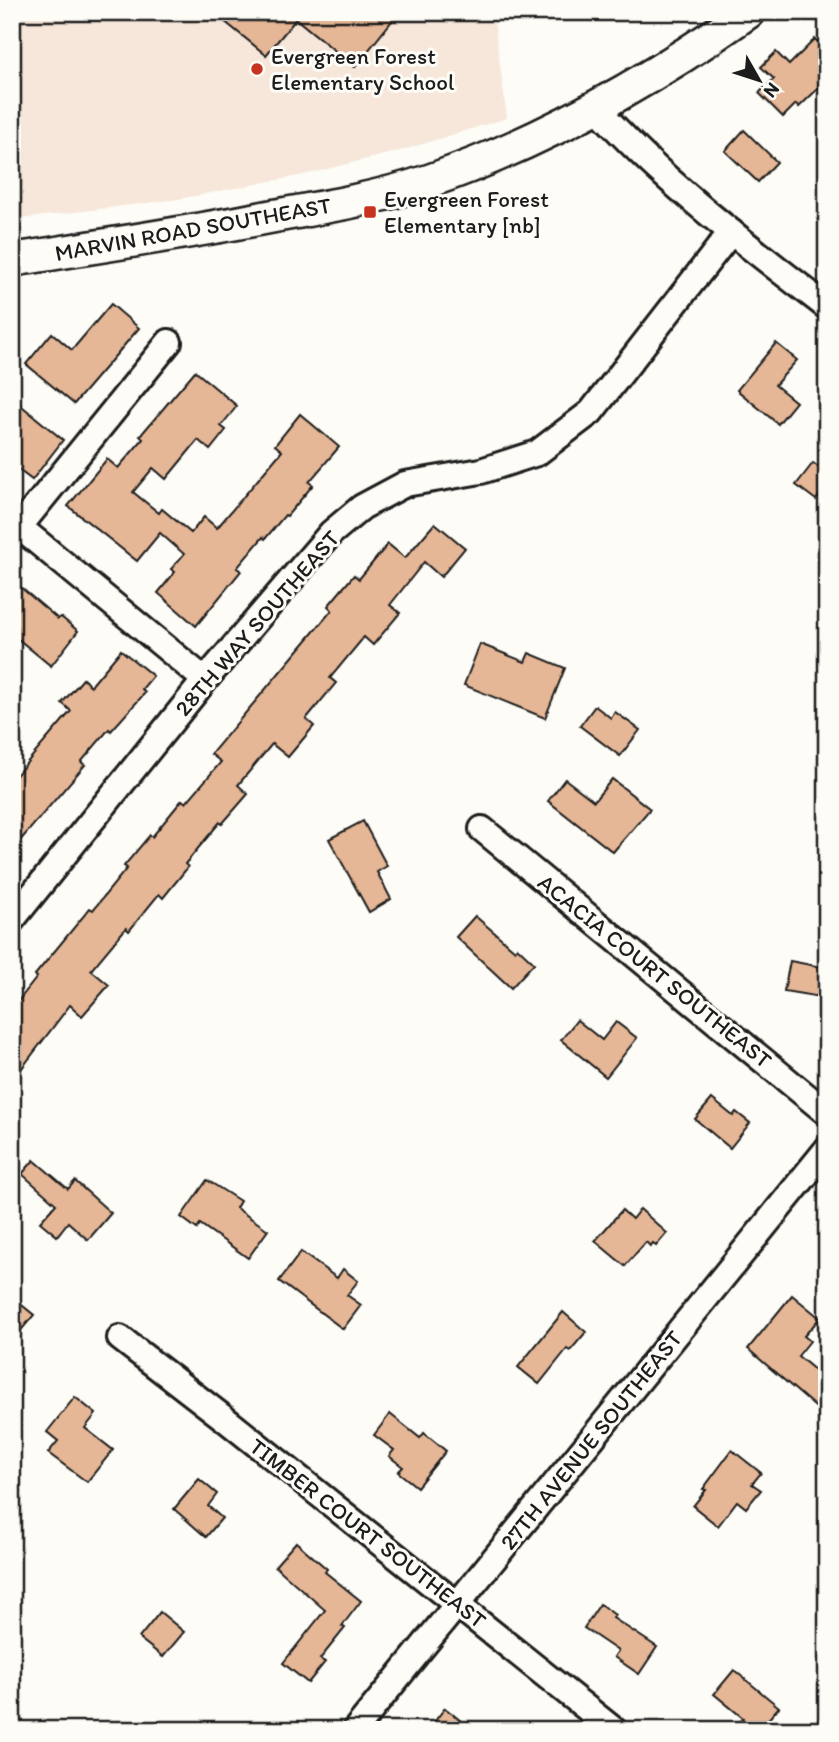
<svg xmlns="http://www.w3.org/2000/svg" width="839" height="1742" viewBox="0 0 839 1742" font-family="Itim,sans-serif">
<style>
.built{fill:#f6e7da}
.building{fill:#e6b796;stroke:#1c1c1c;stroke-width:2}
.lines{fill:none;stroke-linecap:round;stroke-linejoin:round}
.minor-casing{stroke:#1c1c1c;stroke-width:30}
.tertiary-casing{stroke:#1c1c1c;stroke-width:37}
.minor{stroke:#fdfcf7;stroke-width:24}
.tertiary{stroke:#fdfcf7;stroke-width:32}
.poi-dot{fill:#c8321e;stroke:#fdfcf7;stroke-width:2.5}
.labels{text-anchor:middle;stroke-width:6;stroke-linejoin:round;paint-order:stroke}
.poi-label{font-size:23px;fill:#1c1c1c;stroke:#fdfcf7;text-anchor:start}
.street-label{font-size:23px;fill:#1c1c1c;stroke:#fdfcf7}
</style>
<rect width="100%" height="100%" fill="#fdfcf7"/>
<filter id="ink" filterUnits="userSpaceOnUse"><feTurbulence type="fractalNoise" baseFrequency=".0143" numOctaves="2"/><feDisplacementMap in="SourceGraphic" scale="14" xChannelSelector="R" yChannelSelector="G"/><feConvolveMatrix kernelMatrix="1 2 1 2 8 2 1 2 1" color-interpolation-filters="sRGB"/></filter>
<g filter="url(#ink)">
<path class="built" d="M 12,12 L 493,12 L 507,118 L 400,151 L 303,175 L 179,199 L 12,220 Z"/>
<g class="building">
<path d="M 213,12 L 399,12 L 355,67 L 296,19 L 266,55 Z"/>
<path d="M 815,39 L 827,51 L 827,80 L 799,107 L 796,104 L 783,117 L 759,93 L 774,79 L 761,67 L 776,52 L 789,65 Z"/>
<path d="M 744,130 L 777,162 L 758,182 L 725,151 Z"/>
<path d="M 111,304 L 139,328 L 74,404 L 26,364 L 52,333 L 72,350 Z"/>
<path d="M 776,343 L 797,360 L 775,385 L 796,402 L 778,424 L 737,390 Z"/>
<path d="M 195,371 L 237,406 L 221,426 L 226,430 L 210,450 L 198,440 L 166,479 L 153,468 L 133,492 L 159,513 L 162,509 L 191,533 L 204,517 L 217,528 L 282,451 L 275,445 L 300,414 L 339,447 L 309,482 L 313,485 L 287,516 L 285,515 L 265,539 L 263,537 L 237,568 L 241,571 L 196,626 L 158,593 L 175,572 L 171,569 L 184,554 L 160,533 L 137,561 L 68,506 L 107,459 L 118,468 L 143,439 L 140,436 Z"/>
<path d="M 12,398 L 63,440 L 32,480 L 12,465 Z"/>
<path d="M 813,463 L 827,473 L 827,487 L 816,500 L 796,485 Z"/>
<path d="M 435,523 L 465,548 L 441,577 L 424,562 L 390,605 L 400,613 L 373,645 L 364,637 L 330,678 L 336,683 L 306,719 L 314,726 L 288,757 L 272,744 L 238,785 L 248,794 L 222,824 L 220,822 L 185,864 L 188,867 L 163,898 L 159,894 L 129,931 L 126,928 L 91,970 L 109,985 L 82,1016 L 70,1005 L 12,1081 L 12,1009 L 37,977 L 35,975 L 90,908 L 93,910 L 127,868 L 124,866 L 150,835 L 152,837 L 182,800 L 186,803 L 221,762 L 211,754 L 332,610 L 328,606 L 354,575 L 359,579 L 388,544 L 405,558 Z"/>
<path d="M 12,580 L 58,619 L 61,617 L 78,631 L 51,666 L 12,634 Z"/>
<path d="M 480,644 L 525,662 L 529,653 L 565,668 L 545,718 L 464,685 Z"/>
<path d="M 121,650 L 153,676 L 142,689 L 145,693 L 111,731 L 109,729 L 81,762 L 85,765 L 12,850 L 12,780 L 71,711 L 62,703 L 83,679 L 91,686 Z"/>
<path d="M 595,706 L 611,718 L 615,712 L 640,730 L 620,756 L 580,726 Z"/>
<path d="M 565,779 L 594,801 L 612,779 L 650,809 L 613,852 L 548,801 Z"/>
<path d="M 363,821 L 387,866 L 377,872 L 391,899 L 369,912 L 329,839 Z"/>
<path d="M 475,916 L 515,950 L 517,947 L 534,963 L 511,988 L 456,937 Z"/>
<path d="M 790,961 L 827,968 L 827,998 L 784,991 Z"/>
<path d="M 577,1020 L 602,1040 L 616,1022 L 637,1038 L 606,1077 L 561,1040 Z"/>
<path d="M 712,1099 L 733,1116 L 736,1112 L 750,1123 L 730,1148 L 695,1119 Z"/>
<path d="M 34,1160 L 68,1189 L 75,1181 L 111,1213 L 88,1240 L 68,1222 L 57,1236 L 40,1222 L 56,1204 L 22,1174 Z"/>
<path d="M 207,1180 L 240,1201 L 236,1208 L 268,1230 L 248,1258 L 200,1224 L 197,1229 L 181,1217 Z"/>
<path d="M 640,1209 L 667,1233 L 656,1246 L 653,1243 L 650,1246 L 646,1242 L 625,1266 L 595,1241 L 622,1210 L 632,1219 Z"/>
<path d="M 301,1252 L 337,1278 L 343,1269 L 358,1281 L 347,1295 L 361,1305 L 343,1329 L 279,1281 Z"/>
<path d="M 792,1295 L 820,1318 L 804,1336 L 810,1341 L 798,1356 L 827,1380 L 827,1417 L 748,1349 Z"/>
<path d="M 12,1297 L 34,1315 L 12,1341 Z"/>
<path d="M 563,1312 L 586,1332 L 570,1351 L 567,1349 L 539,1384 L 518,1367 Z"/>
<path d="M 75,1397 L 96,1414 L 85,1428 L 113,1450 L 87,1482 L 48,1453 L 58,1441 L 47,1432 Z"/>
<path d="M 390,1414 L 420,1438 L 424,1433 L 446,1451 L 417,1487 L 398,1472 L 403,1467 L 389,1456 L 394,1450 L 374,1435 Z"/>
<path d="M 732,1450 L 761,1473 L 752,1484 L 761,1490 L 746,1508 L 737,1501 L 718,1526 L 693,1506 L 706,1490 L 703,1489 Z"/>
<path d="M 199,1479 L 217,1494 L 208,1506 L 222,1518 L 206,1537 L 174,1509 Z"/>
<path d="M 296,1542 L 327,1569 L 325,1572 L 361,1601 L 342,1626 L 345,1628 L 320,1659 L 325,1662 L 308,1683 L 283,1663 L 325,1610 L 275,1566 Z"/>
<path d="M 600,1604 L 615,1615 L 613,1618 L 657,1647 L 639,1674 L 614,1657 L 618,1651 L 584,1628 Z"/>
<path d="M 160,1612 L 184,1632 L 163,1657 L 139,1638 Z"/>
<path d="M 734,1670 L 779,1707 L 759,1730 L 734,1730 L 743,1718 L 714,1694 Z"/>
<path d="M 445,1708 L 472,1730 L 428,1730 Z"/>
</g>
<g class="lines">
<g class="minor-casing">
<g id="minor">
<path d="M 596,107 C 664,183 747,245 827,307"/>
<path d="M 12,521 L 205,680"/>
<path d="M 20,526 L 169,342"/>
<path d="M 482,829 L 827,1113"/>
<path d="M 12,920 L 205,680 L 331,533 L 362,507 L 405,484 L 481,471 L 537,453 L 591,412 L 731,232"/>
<path d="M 120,1338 L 225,1419 L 614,1730"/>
<path d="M 355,1730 L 827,1149"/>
</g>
</g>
<g class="tertiary-casing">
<path id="tertiary" d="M 12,260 C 100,246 187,233 274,216 C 326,207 379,198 429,181 C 543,142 650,81 748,12"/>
</g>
<use href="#minor" class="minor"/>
<use href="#tertiary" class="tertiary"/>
</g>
</g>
<g class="poi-dot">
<circle cx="257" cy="69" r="7"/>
<rect x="363" y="205" width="14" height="14" rx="3.5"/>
</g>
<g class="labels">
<g class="poi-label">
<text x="271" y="64">Evergreen Forest<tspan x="271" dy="26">Elementary School</tspan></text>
<text x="384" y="207">Evergreen Forest<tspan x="384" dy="26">Elementary [nb]</tspan></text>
</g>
<g class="street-label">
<text transform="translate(193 229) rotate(-10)" y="8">MARVIN ROAD SOUTHEAST</text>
<text transform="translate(257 623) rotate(-49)" y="8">28TH WAY SOUTHEAST</text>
<text transform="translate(655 971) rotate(39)" y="8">ACACIA COURT SOUTHEAST</text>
<text transform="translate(591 1440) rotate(-51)" y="8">27TH AVENUE SOUTHEAST</text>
<text transform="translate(368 1533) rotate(38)" y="8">TIMBER COURT SOUTHEAST</text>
</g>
</g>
<rect width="839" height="1742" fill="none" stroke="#fdfcf7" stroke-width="42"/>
<rect x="21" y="21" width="797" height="1700" fill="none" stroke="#1c1c1c" stroke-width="2.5" filter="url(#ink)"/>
<g transform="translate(759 80) rotate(129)" stroke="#fdfcf7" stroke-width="5" paint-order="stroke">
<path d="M0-5L12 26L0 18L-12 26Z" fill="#1c1c1c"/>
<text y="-10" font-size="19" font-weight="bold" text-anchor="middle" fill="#1c1c1c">N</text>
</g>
</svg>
